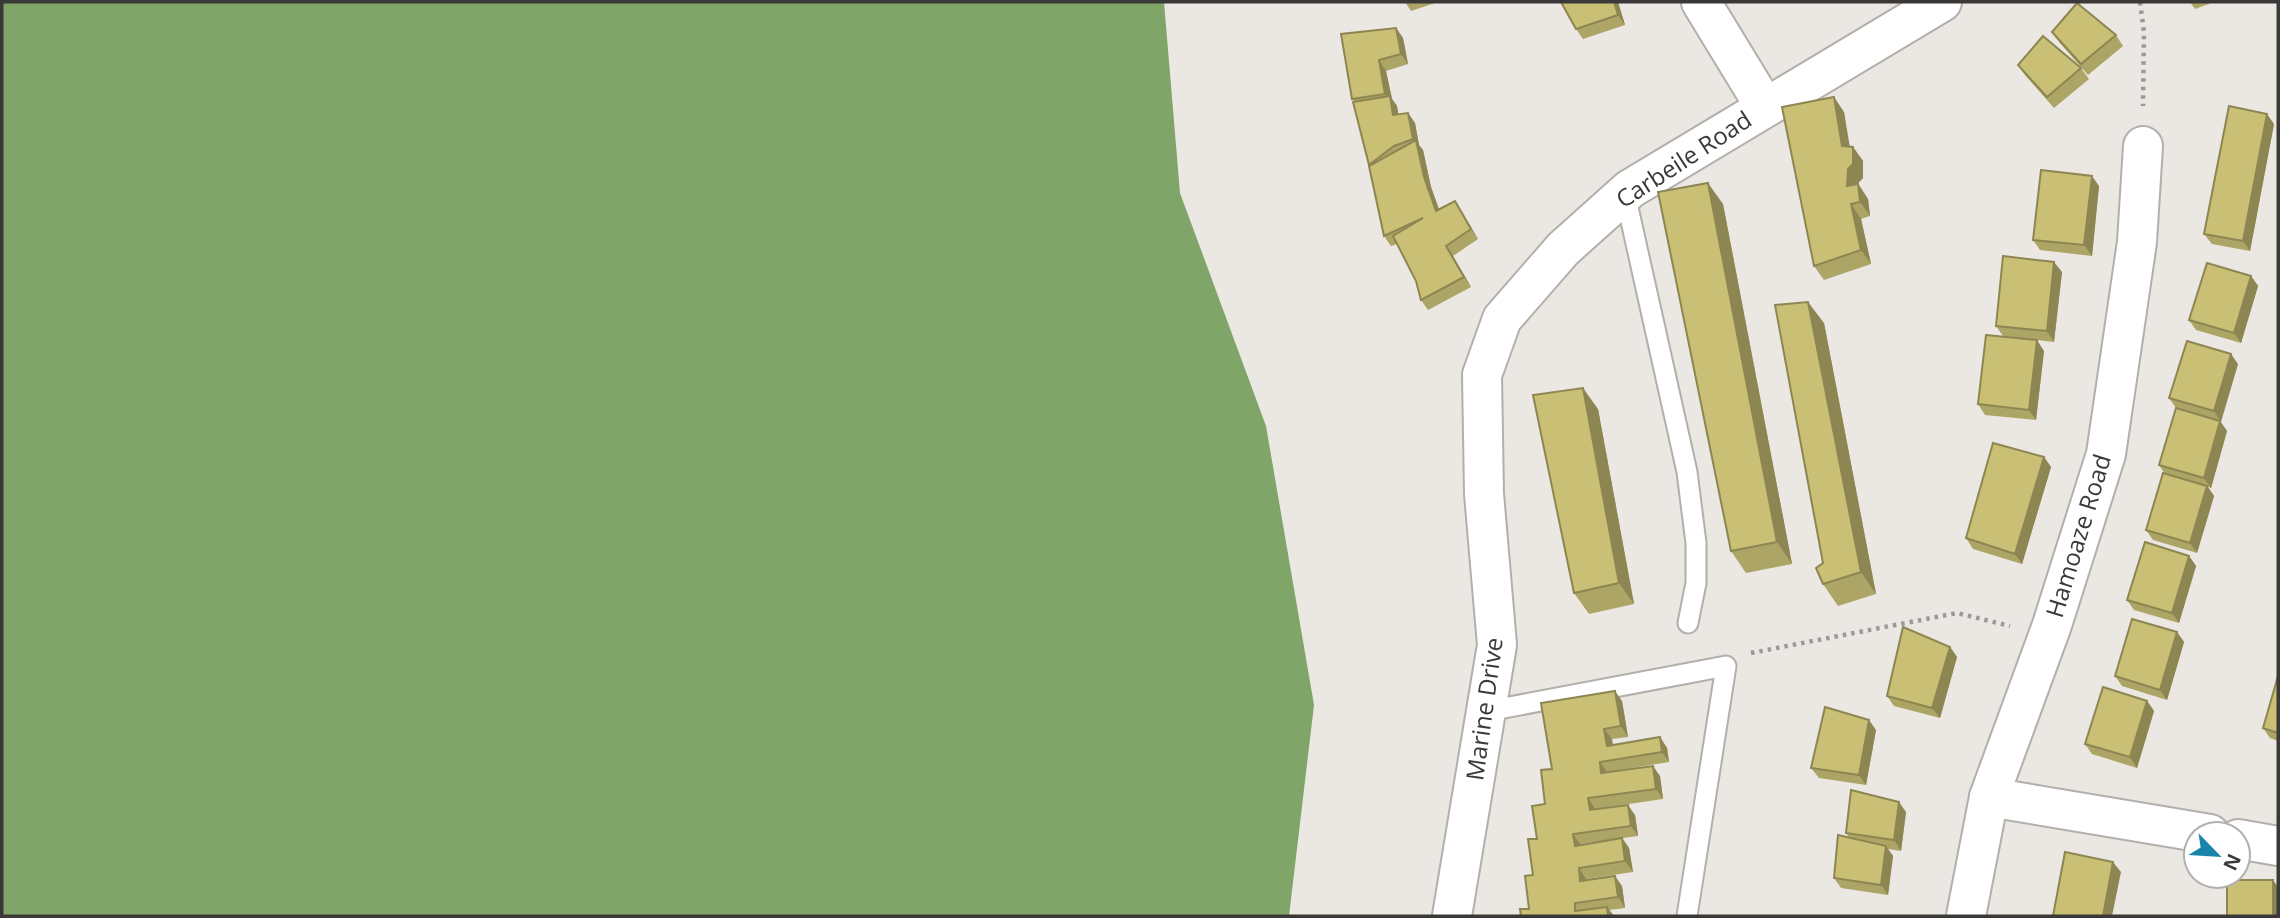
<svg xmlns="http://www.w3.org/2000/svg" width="2280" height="918" viewBox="0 0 2280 918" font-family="'Open Sans',sans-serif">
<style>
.water{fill:#7fa568}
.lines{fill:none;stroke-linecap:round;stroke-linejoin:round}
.lane-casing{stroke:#b3afab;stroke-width:23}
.street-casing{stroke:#b3afab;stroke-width:42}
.path{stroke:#9c9a96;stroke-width:4.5;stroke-dasharray:3.5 5;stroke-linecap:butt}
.lane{stroke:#fff;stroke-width:19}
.street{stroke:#fff;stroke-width:38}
.wall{fill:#ada565}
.shaded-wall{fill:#8d8652}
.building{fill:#c9c075;stroke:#8d8652;stroke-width:2}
.labels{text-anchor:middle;stroke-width:5;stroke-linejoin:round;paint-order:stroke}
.street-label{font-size:24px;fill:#3a3937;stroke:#fff}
</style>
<rect width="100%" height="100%" fill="#ebe7e3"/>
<path class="water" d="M 2,2 L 1164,2 L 1180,193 L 1266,426 L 1314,705 L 1289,916 L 2,916 Z"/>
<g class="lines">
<g class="lane-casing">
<g id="lane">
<path d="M 1625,194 L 1687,472 L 1696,543 L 1696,583 L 1688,623"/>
<path d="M 1488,711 L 1726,666 L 1687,916"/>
</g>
</g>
<g class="street-casing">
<g id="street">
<path d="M 1701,2 L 1765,107"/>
<path d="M 1989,797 L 2210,834"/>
<path d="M 2238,839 L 2278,846"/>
<path d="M 1452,916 L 1497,645 L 1484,494 L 1482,375 L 1502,319 L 1563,249 L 1630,189 L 1942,2"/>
<path d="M 1966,916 L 1989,797 L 2052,625 L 2106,454 L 2137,242 L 2143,146"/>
</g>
</g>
<g class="path">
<path d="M 2140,2 L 2144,32 L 2143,106"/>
<path d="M 1751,653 L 1957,613 L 2010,626"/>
</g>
<use href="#lane" class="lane"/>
<use href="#street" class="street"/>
</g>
<g class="wall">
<path d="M 1405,2 L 1438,2 L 1411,11 Z"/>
<path d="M 1561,2 L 1618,2 L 1625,25 L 1583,39 L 1576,29 Z"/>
<path d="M 2190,2 L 2214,2 L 2195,9 Z"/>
<path d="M 1396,28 L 1403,38 L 1408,64 L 1386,71 L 1392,99 L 1397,106 L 1398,114 L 1408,113 L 1415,123 L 1419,145 L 1423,150 L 1431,187 L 1439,209 L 1455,201 L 1478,239 L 1453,256 L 1471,287 L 1428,310 L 1421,300 L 1416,281 L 1397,244 L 1391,246 L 1384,236 L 1369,166 L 1354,102 L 1352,99 Z"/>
<path d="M 2052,32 L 2116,35 L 2123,46 L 2088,75 L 2059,42 Z"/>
<path d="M 2018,65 L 2081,68 L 2089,79 L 2054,108 L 2025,75 Z"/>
<path d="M 1844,112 L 1849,147 L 1853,147 L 1863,161 L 1863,178 L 1858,183 L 1868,199 L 1870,216 L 1861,219 L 1871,264 L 1824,280 L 1814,266 Z"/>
<path d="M 2274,124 L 2250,251 L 2212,244 L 2204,234 Z"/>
<path d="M 2099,186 L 2092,256 L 2040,250 L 2033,240 Z"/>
<path d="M 1723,204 L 1792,564 L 1746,573 L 1731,551 Z"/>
<path d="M 2062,272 L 2054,342 L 2003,336 L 1996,326 Z"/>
<path d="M 2251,276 L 2258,286 L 2241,343 L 2196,330 L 2189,320 Z"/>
<path d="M 1824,323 L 1876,594 L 1838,606 L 1823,584 Z"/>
<path d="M 2044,351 L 2036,420 L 1985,415 L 1978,404 Z"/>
<path d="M 2238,364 L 2220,421 L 2227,431 L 2211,488 L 2208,487 L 2214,496 L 2197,553 L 2153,540 L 2146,530 L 2165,474 L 2159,465 L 2176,408 L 2169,398 Z"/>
<path d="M 1598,409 L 1634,604 L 1589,614 L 1574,593 Z"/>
<path d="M 2044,457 L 2051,467 L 2022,564 L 1973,549 L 1966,538 Z"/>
<path d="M 2189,556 L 2196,566 L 2179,623 L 2134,610 L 2127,600 Z"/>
<path d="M 2177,632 L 2184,642 L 2167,700 L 2122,686 L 2115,676 Z"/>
<path d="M 1950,647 L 1957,657 L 1940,718 L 1894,706 L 1887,696 Z"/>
<path d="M 2278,676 L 2278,741 L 2270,738 L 2263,728 Z"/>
<path d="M 1622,701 L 1628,737 L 1612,739 L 1613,745 L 1660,737 L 1667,748 L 1669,762 L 1607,772 L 1660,776 L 1663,799 L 1595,809 L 1595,810 L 1635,815 L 1638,836 L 1580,844 L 1580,845 L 1622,838 L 1629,848 L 1633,872 L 1586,879 L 1586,880 L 1622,886 L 1625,908 L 1609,910 L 1614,916 L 1521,916 L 1529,909 L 1537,839 L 1545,804 L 1552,769 Z"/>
<path d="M 2147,701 L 2154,711 L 2137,768 L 2092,754 L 2085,744 Z"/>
<path d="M 1876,730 L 1866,785 L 1819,778 L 1811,768 Z"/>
<path d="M 1906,812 L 1901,851 L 1888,849 L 1893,856 L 1888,895 L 1841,888 L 1834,878 L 1849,837 L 1846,833 Z"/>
</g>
<g class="shaded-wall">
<path d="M 1614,2 L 1618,2 L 1625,25 L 1618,15 Z"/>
<path d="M 1396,28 L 1403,38 L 1408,64 L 1401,54 Z"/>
<path d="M 1379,60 L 1386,71 L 1392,99 L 1397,106 L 1400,125 L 1393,115 L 1390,101 L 1385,94 Z"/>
<path d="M 1834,97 L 1844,112 L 1852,160 L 1842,146 Z"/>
<path d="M 1408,113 L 1415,123 L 1419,145 L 1423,150 L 1431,187 L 1443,221 L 1436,211 L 1424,177 L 1417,144 L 1413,139 Z"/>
<path d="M 2267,114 L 2274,124 L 2250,251 L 2243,241 Z"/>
<path d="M 1853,147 L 1863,161 L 1863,178 L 1858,183 L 1857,200 L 1847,186 L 1848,169 Z"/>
<path d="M 2092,176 L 2099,186 L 2092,256 L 2084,245 Z"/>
<path d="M 1708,183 L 1723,204 L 1792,564 L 1777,542 Z"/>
<path d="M 1858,184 L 1868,199 L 1870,216 L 1860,202 Z"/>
<path d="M 1455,201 L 1462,212 L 1478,239 L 1471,229 Z"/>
<path d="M 1851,204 L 1861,219 L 1871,264 L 1861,250 Z"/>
<path d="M 1446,246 L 1453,256 L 1471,287 L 1464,277 Z"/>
<path d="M 2054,262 L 2062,272 L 2054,342 L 2047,331 Z"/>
<path d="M 2251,276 L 2258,286 L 2241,343 L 2234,333 Z"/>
<path d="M 1808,302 L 1824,323 L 1876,594 L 1861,572 Z"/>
<path d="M 2037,340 L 2044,351 L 2036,420 L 2029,410 Z"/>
<path d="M 2231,354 L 2238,364 L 2221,422 L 2214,411 Z"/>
<path d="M 1583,388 L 1598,409 L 1634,604 L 1619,583 Z"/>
<path d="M 2220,421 L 2227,431 L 2211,488 L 2204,478 Z"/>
<path d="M 2044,457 L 2051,467 L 2022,564 L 2015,554 Z"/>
<path d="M 2207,486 L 2214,496 L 2197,553 L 2190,543 Z"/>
<path d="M 2189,556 L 2196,566 L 2179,623 L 2172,613 Z"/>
<path d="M 2177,632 L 2184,642 L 2167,700 L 2160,690 Z"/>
<path d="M 1950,647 L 1957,657 L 1940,718 L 1932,708 Z"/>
<path d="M 1615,691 L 1622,701 L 1628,737 L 1621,726 Z"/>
<path d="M 2147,701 L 2154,711 L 2137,768 L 2130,757 Z"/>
<path d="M 1869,720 L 1876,730 L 1866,785 L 1859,775 Z"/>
<path d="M 1604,729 L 1612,739 L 1614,756 L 1607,746 Z"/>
<path d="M 1660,737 L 1667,748 L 1669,762 L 1662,752 Z"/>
<path d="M 1600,762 L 1607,772 L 1601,773 Z"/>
<path d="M 1653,766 L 1660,776 L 1663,799 L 1656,789 Z"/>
<path d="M 1588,798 L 1595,809 L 1597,821 L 1590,810 Z"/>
<path d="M 1899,802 L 1906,812 L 1901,851 L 1894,840 Z"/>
<path d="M 1628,805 L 1635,815 L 1638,836 L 1631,826 Z"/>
<path d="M 1573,834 L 1580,844 L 1582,856 L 1575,846 Z"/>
<path d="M 1622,838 L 1629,848 L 1633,872 L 1625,861 Z"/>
<path d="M 1886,846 L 1893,856 L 1888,895 L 1881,885 Z"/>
<path d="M 2113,862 L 2121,872 L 2112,916 L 2103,916 Z"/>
<path d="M 1579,868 L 1586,879 L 1587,891 L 1580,881 Z"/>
<path d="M 1615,876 L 1622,886 L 1625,908 L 1618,897 Z"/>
<path d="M 2273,880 L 2278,887 L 2278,916 L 2273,916 Z"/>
<path d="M 1607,907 L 1614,916 L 1608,916 Z"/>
</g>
<g class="building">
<path d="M 1561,2 L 1614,2 L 1618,15 L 1576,29 Z"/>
<path d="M 2077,3 L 2116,35 L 2081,64 L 2052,32 Z"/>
<path d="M 1396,28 L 1401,54 L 1379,60 L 1385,94 L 1352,99 L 1341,34 Z"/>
<path d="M 2043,36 L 2081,68 L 2047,97 L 2018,65 Z"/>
<path d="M 1390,96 L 1393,115 L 1408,113 L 1413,139 L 1394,146 L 1369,165 L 1353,102 Z"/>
<path d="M 1834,97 L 1842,146 L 1853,147 L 1853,164 L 1848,169 L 1847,186 L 1858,184 L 1860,202 L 1851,204 L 1861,250 L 1814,266 L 1782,107 Z"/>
<path d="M 2229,106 L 2267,114 L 2243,241 L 2204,234 Z"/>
<path d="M 1416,140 L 1424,177 L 1436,211 L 1455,201 L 1471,229 L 1446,246 L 1464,277 L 1421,300 L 1416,281 L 1393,236 L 1423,218 L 1384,236 L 1369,166 Z"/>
<path d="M 2041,170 L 2092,176 L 2084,245 L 2033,240 Z"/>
<path d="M 1708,183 L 1777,542 L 1731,551 L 1658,192 Z"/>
<path d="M 2003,256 L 2054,262 L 2047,331 L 1996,326 Z"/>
<path d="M 2207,263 L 2251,276 L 2234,333 L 2189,320 Z"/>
<path d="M 1808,302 L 1861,572 L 1823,584 L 1816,568 L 1823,563 L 1775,305 Z"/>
<path d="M 1986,335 L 2037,340 L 2029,410 L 1978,404 Z"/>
<path d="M 2187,341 L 2231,354 L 2214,411 L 2169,398 Z"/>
<path d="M 1583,388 L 1619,583 L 1574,593 L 1533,395 Z"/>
<path d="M 2176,408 L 2220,421 L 2204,478 L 2159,465 Z"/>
<path d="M 1993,443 L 2044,457 L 2015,554 L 1966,538 Z"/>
<path d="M 2163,473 L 2207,486 L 2190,543 L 2146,530 Z"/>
<path d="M 2145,542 L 2189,556 L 2172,613 L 2127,600 Z"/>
<path d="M 2132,619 L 2177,632 L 2160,690 L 2115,676 Z"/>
<path d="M 1903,627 L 1950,647 L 1932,708 L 1887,696 Z"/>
<path d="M 2278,676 L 2278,733 L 2263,728 Z"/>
<path d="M 2103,687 L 2147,701 L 2130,757 L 2085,744 Z"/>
<path d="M 1615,691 L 1621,726 L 1604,729 L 1607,746 L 1660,737 L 1662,752 L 1600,762 L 1601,773 L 1653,766 L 1656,789 L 1588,798 L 1590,810 L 1628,805 L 1631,826 L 1573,834 L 1575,846 L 1622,838 L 1625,861 L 1579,868 L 1580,881 L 1615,876 L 1618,897 L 1575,903 L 1575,911 L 1607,907 L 1608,916 L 1521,916 L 1520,909 L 1529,909 L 1525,876 L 1533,875 L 1528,839 L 1537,839 L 1532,806 L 1545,804 L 1541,770 L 1552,769 L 1541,703 Z"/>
<path d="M 1825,707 L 1869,720 L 1859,775 L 1811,768 Z"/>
<path d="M 1851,790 L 1899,802 L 1894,840 L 1846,833 Z"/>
<path d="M 1838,835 L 1886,846 L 1881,885 L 1834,878 Z"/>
<path d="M 2065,852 L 2113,862 L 2103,916 L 2053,916 Z"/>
<rect x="2227" y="880" width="46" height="36"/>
</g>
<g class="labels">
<g class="street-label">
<text transform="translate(1684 160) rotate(-33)" y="8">Carbeile Road</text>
<text transform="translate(2079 536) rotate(-73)" y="8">Hamoaze Road</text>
<text transform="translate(1485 709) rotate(-82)" y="8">Marine Drive</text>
</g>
</g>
<rect width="2280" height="918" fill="none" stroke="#3a3937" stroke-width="7"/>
<g transform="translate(2217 855) rotate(115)"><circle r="33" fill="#ffffff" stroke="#b0b0af" stroke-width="2"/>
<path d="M0-5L12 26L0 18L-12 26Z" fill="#1884ac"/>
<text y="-10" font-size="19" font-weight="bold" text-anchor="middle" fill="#3a3937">N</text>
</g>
</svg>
